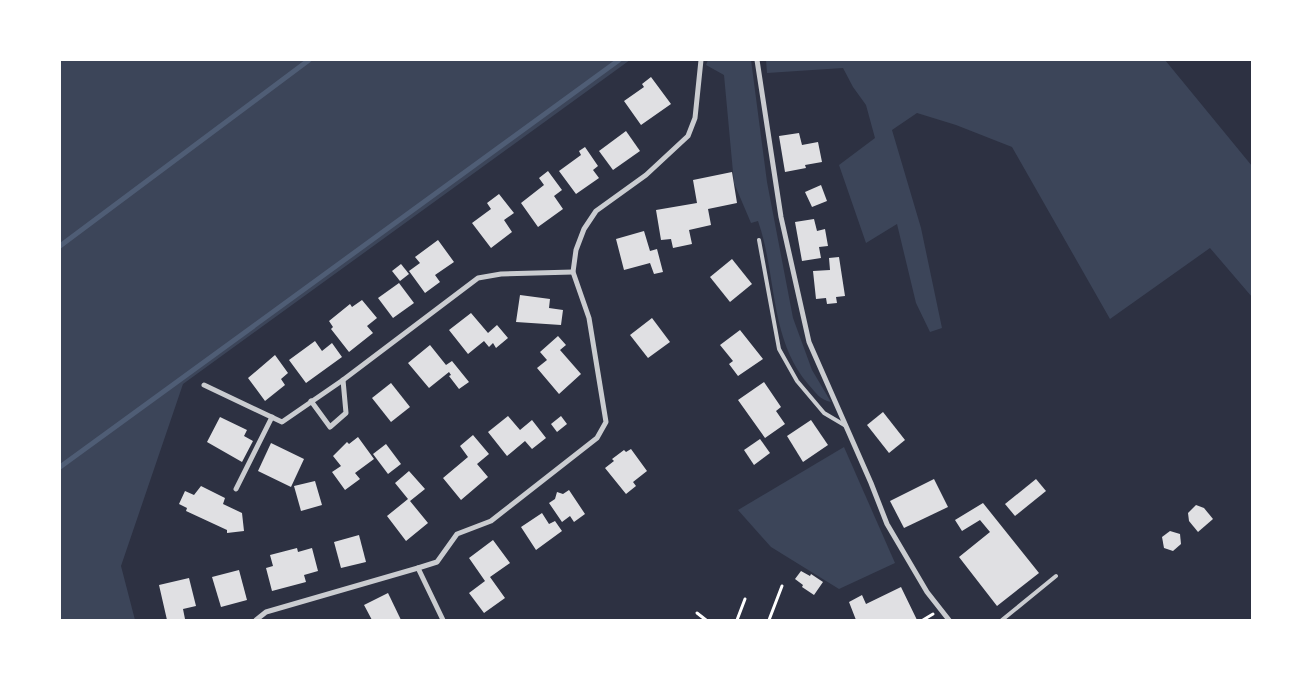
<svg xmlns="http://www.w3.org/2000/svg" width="1312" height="680" viewBox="0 0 1312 680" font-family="'Titillium Web',sans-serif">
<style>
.green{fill:#3c4559}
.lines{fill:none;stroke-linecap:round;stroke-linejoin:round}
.stream{stroke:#4f5d75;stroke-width:5}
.building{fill:#e0e0e3}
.path{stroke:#fff;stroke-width:3}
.service{stroke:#caccd0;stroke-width:4}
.minor{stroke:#caccd0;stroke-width:5}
</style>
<rect width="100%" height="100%" fill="#2d3142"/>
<g class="green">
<path d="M 60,60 L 630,60 L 183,384 L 121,566 L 135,620 L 60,620 Z"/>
<path d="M 708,60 L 751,60 L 767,182 L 793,318 L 812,370 L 831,402 C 820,400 816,393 808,384 C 769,338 777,275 758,221 L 751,223 L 734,183 L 724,75 L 706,65 Z"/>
<path d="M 766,60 L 1165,60 L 1252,166 L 1252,297 L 1210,248 L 1110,319 L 1012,147 L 956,125 L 917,113 L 892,130 L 921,228 L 942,328 L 930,332 L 916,303 L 897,224 L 866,243 L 839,165 L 875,138 L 866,105 L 853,87 L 843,68 L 767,73 Z"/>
<path d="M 844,447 L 895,563 L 839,589 L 771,547 L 738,510 Z"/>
</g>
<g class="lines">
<g class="stream">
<path d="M 60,246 L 309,60"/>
<path d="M 60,467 L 619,60"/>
</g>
</g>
<g class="building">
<path d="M 651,77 L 671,104 L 641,125 L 624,101 L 644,87 L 642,84 Z"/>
<path d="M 626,131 L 640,151 L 613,170 L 599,151 Z"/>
<path d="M 799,133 L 802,145 L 818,142 L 822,162 L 805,165 L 806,168 L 785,172 L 779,136 Z"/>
<path d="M 585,147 L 598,166 L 593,170 L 599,178 L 576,194 L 559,171 L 581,155 L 579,151 Z"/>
<path d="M 548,171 L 562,190 L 554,196 L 563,209 L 538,227 L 521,203 L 544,185 L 539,178 Z"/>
<path d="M 732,172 L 737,203 L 708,209 L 711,225 L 689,230 L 692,244 L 673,248 L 671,239 L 661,240 L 656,210 L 697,203 L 693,180 Z"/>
<path d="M 821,185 L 827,201 L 812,207 L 805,192 Z"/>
<path d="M 499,194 L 514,213 L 504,220 L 512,232 L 491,248 L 472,223 L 491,209 L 487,203 Z"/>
<path d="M 814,219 L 817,231 L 825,229 L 828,246 L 819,247 L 821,258 L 802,261 L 795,222 Z"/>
<path d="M 644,231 L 650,251 L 657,249 L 663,272 L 654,274 L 650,263 L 624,270 L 616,239 Z"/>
<path d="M 438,240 L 454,262 L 435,275 L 440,282 L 425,293 L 409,271 L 420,263 L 415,257 Z"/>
<path d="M 839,257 L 845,296 L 836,297 L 837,303 L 827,304 L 826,298 L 816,299 L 813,271 L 830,270 L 829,258 Z"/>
<path d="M 732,259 L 752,284 L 730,302 L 710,277 Z"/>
<path d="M 401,264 L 409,274 L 400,281 L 392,271 Z"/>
<path d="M 399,283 L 414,303 L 393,318 L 378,298 Z"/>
<path d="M 520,295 L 550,299 L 549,308 L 563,310 L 561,325 L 516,322 Z"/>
<path d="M 362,300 L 377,318 L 367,326 L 373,333 L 349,352 L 331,329 L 333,327 L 329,321 L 350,304 L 352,307 Z"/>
<path d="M 471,313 L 488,333 L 497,325 L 508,338 L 496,348 L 493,343 L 489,347 L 484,341 L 468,354 L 449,330 Z"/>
<path d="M 652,318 L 670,342 L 648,358 L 630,335 Z"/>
<path d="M 740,330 L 763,359 L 738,376 L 729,364 L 733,361 L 720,345 Z"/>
<path d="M 558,336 L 566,345 L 560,350 L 581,374 L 559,394 L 537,368 L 547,360 L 540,352 Z"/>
<path d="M 315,341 L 322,351 L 332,343 L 342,357 L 306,383 L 289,360 Z"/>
<path d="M 430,345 L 446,365 L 452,361 L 469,382 L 459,389 L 449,376 L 451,375 L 449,372 L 429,388 L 408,363 Z"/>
<path d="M 275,355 L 288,373 L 281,379 L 285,385 L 265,401 L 248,378 Z"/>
<path d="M 764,382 L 781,407 L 776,411 L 785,424 L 765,438 L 738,400 Z"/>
<path d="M 391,383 L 410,407 L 391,422 L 372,398 Z"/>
<path d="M 883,412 L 905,440 L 889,453 L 867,425 Z"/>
<path d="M 508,416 L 520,430 L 532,420 L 546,438 L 532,449 L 525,441 L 507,456 L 488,432 Z"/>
<path d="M 561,416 L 567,424 L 557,432 L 551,424 Z"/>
<path d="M 220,417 L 247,430 L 244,436 L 253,441 L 242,462 L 207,442 Z"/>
<path d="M 811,420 L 828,445 L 803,462 L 787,436 Z"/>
<path d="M 473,435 L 489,454 L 477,464 L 488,477 L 461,500 L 443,478 L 468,457 L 460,446 Z"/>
<path d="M 358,437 L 374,459 L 355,473 L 360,479 L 345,490 L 332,472 L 341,466 L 333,456 L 347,442 L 349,444 Z"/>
<path d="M 760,439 L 770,453 L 754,465 L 744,450 Z"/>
<path d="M 271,443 L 304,459 L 291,487 L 258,471 Z"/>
<path d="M 386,444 L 401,464 L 388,474 L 373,454 Z"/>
<path d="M 631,449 L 647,471 L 633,482 L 636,486 L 626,494 L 605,468 L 614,461 L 612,459 L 624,450 L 626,452 Z"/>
<path d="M 409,471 L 425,489 L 410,501 L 428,523 L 406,541 L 387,516 L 408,499 L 395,483 Z"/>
<path d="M 934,479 L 948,507 L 904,528 L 890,501 Z"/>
<path d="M 1036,479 L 1046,491 L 1015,516 L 1005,504 Z"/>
<path d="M 315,481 L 322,505 L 301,511 L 294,486 Z"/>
<path d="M 201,486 L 225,498 L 223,504 L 242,513 L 244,531 L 227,533 L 227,530 L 186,511 L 187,508 L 179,504 L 185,491 L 194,495 Z"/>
<path d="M 569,490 L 585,514 L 574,522 L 570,516 L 562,522 L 549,503 L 555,499 L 557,492 L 563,494 Z"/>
<path d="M 983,503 L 1039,573 L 997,606 L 959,557 L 990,532 L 980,520 L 962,531 L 955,520 Z"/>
<path d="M 1196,505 L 1204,508 L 1213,519 L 1198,532 L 1189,521 L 1188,513 Z"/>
<path d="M 542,513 L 549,524 L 555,521 L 562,531 L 536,550 L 521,527 Z"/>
<path d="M 1170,531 L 1180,534 L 1181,544 L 1173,551 L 1164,548 L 1162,537 Z"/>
<path d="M 359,535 L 366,562 L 341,568 L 334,542 Z"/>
<path d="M 493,540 L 510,563 L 490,577 L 505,598 L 484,613 L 469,593 L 485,581 L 469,558 Z"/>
<path d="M 297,548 L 298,552 L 312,548 L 318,571 L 304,575 L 306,582 L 272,591 L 266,568 L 273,566 L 270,555 Z"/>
<path d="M 239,570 L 247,600 L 221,607 L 212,577 Z"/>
<path d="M 801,571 L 810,576 L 811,574 L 823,582 L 814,595 L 802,587 L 803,585 L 795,579 Z"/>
<path d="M 189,578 L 196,606 L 183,609 L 185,619 L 167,620 L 159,585 Z"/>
<path d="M 901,587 L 917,620 L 856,620 L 849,602 L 862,595 L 866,604 Z"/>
<path d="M 388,593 L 401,620 L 372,620 L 364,605 Z"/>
</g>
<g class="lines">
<g class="path">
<path d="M 697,613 L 706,620"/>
<path d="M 737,620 L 745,599"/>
<path d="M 769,620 L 782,586"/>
<path d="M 923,620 L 933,614"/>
</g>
<g class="service">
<path d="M 759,240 L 779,349 L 797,381 L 824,413 L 846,426"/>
<path d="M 1002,620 L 1056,576"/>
</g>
<g class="minor">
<path d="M 757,60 L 781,217 L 809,342 L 871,483 L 887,524 L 927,592 L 949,620"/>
<path d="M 204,385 L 282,422 L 343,380 L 478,278 L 501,274 L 573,272"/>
<path d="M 311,401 L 330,427 L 346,413 L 343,380"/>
<path d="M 236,489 L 272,417"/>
<path d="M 256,620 L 266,612 L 418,568"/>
<path d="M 443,620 L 418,568 L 437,562 L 457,534 L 491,521 L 597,438 L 606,422 L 589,318 L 573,272 L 576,250 L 584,229 L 596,211 L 646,175 L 688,136 L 695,118 L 701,60"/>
</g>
</g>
<rect width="1312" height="680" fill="none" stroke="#ffffff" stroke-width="122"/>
</svg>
